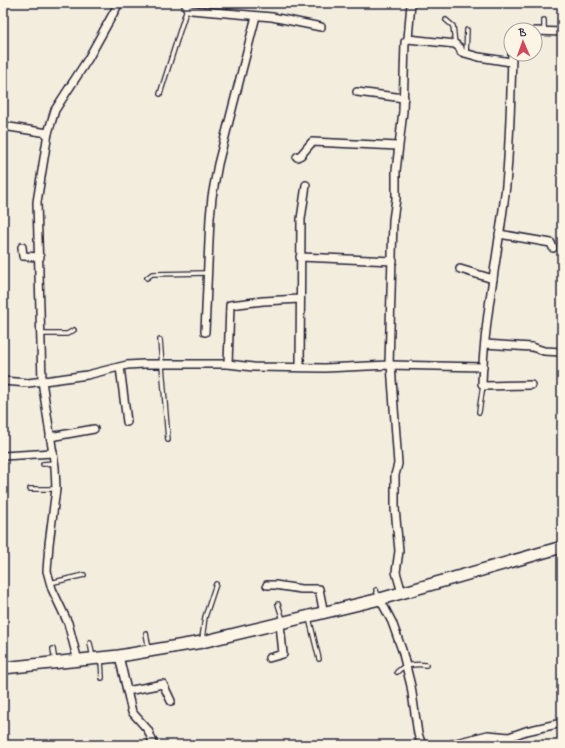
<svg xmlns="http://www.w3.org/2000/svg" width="565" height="748" viewBox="0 0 565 748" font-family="'Indie Flower',sans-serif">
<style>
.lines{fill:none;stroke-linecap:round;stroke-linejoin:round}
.lane-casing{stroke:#22223b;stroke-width:6}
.street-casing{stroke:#22223b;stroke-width:10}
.secondary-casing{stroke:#22223b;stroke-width:14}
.lane{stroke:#fcf5e5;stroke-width:3.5}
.street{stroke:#fcf5e5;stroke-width:7}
.secondary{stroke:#fcf5e5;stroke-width:11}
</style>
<rect width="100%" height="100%" fill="#f3edde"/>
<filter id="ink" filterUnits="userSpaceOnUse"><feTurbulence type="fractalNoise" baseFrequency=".025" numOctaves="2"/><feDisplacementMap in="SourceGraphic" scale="8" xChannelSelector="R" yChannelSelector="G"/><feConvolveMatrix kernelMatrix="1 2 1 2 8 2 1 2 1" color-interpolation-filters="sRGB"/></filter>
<g filter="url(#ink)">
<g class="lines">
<g class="lane-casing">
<g id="lane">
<path d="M 446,20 L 453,26 L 455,44"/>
<path d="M 544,31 L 544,20"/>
<path d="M 466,54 L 467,30"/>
<path d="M 160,94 L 187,8"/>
<path d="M 147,278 L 152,274 L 207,273"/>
<path d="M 41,334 L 67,334 L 74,330"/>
<path d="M 160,340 L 168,440"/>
<path d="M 479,412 L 483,385"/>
<path d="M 43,464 L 54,463"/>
<path d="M 30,489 L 56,489"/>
<path d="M 50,583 L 84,575"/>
<path d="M 376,590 L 379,598"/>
<path d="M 278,604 L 283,620"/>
<path d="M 309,618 L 319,659"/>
<path d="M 146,633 L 149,650"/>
<path d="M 202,639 L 205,617 L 216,584"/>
<path d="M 90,643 L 93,658"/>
<path d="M 53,649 L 55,662"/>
<path d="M 101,659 L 102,678"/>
<path d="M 397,672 C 404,664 416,664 426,665"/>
</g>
</g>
<g class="street-casing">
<g id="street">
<path d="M 185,3 L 187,8 L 191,10 L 272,17 L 321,27"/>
<path d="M 535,31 L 562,32"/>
<path d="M 408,39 L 455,44 L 460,48 L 461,52 L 479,57 L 511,62"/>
<path d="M 512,54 C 511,97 510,141 506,185 C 499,251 484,317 482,384 L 485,386 L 531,385"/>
<path d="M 357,92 L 404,98"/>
<path d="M 3,126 L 48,133"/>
<path d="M 297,157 L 301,155 L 312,142 L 398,146"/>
<path d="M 499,234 L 551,243 L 553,248"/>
<path d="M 22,247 L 23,256 L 40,257"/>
<path d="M 300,257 L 393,261"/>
<path d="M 460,269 L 493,279"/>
<path d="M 205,332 L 210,218 L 212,197 L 218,164 L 256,16"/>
<path d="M 485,344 L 532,347 L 544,351 L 562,352"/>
<path d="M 228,364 L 230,305 L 263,301 L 300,299"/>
<path d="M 389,365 L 393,220 L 396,199 L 396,171 L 403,111 L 405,42 L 408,39 L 411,3"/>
<path d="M 391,365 L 398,464 L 395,475 L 395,508 L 399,551 L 396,572 L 402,593"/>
<path d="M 120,367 L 127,422"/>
<path d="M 300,367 L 301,219 L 306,185"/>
<path d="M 3,381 L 28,383 L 59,379 L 87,375 L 127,365 L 144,364 L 228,364 L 253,367 L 325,368 L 389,365 L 483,367"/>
<path d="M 50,437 L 94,429"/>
<path d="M 3,456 L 53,453"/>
<path d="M 267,585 L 275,585 L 301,589 L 319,589 L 324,614"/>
<path d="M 380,599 L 392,622 L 402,650 L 411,686 L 418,734 L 422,745"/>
<path d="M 119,656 L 132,712 L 148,730 L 154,745"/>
<path d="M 269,658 L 283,654 L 280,624"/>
<path d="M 78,661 L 68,623 L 52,589 L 47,571 L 49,544 L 56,489 L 55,467 L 42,381 L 37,202 L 48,133 L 55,110 L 88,59 L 119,3"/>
<path d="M 127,691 L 163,684 L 171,701"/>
<path d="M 448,745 L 488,735 L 509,737 L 526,731 L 562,723"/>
</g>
</g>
<g class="secondary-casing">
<path id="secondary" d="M 3,668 L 119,656 L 202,642 L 380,599 L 562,547"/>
</g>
<use href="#lane" class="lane"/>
<use href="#street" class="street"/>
<use href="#secondary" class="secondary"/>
</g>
</g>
<rect width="565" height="748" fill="none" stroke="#fcf5e5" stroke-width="16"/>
<rect x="8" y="8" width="549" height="732" fill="none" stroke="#22223b" stroke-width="1.5" filter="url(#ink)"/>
<g transform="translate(523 42) rotate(358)"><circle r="19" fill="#fcf5e5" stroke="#a5a1a1"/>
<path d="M0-3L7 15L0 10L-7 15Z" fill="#d1495b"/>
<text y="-6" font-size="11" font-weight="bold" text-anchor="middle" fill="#22223b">B</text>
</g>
</svg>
